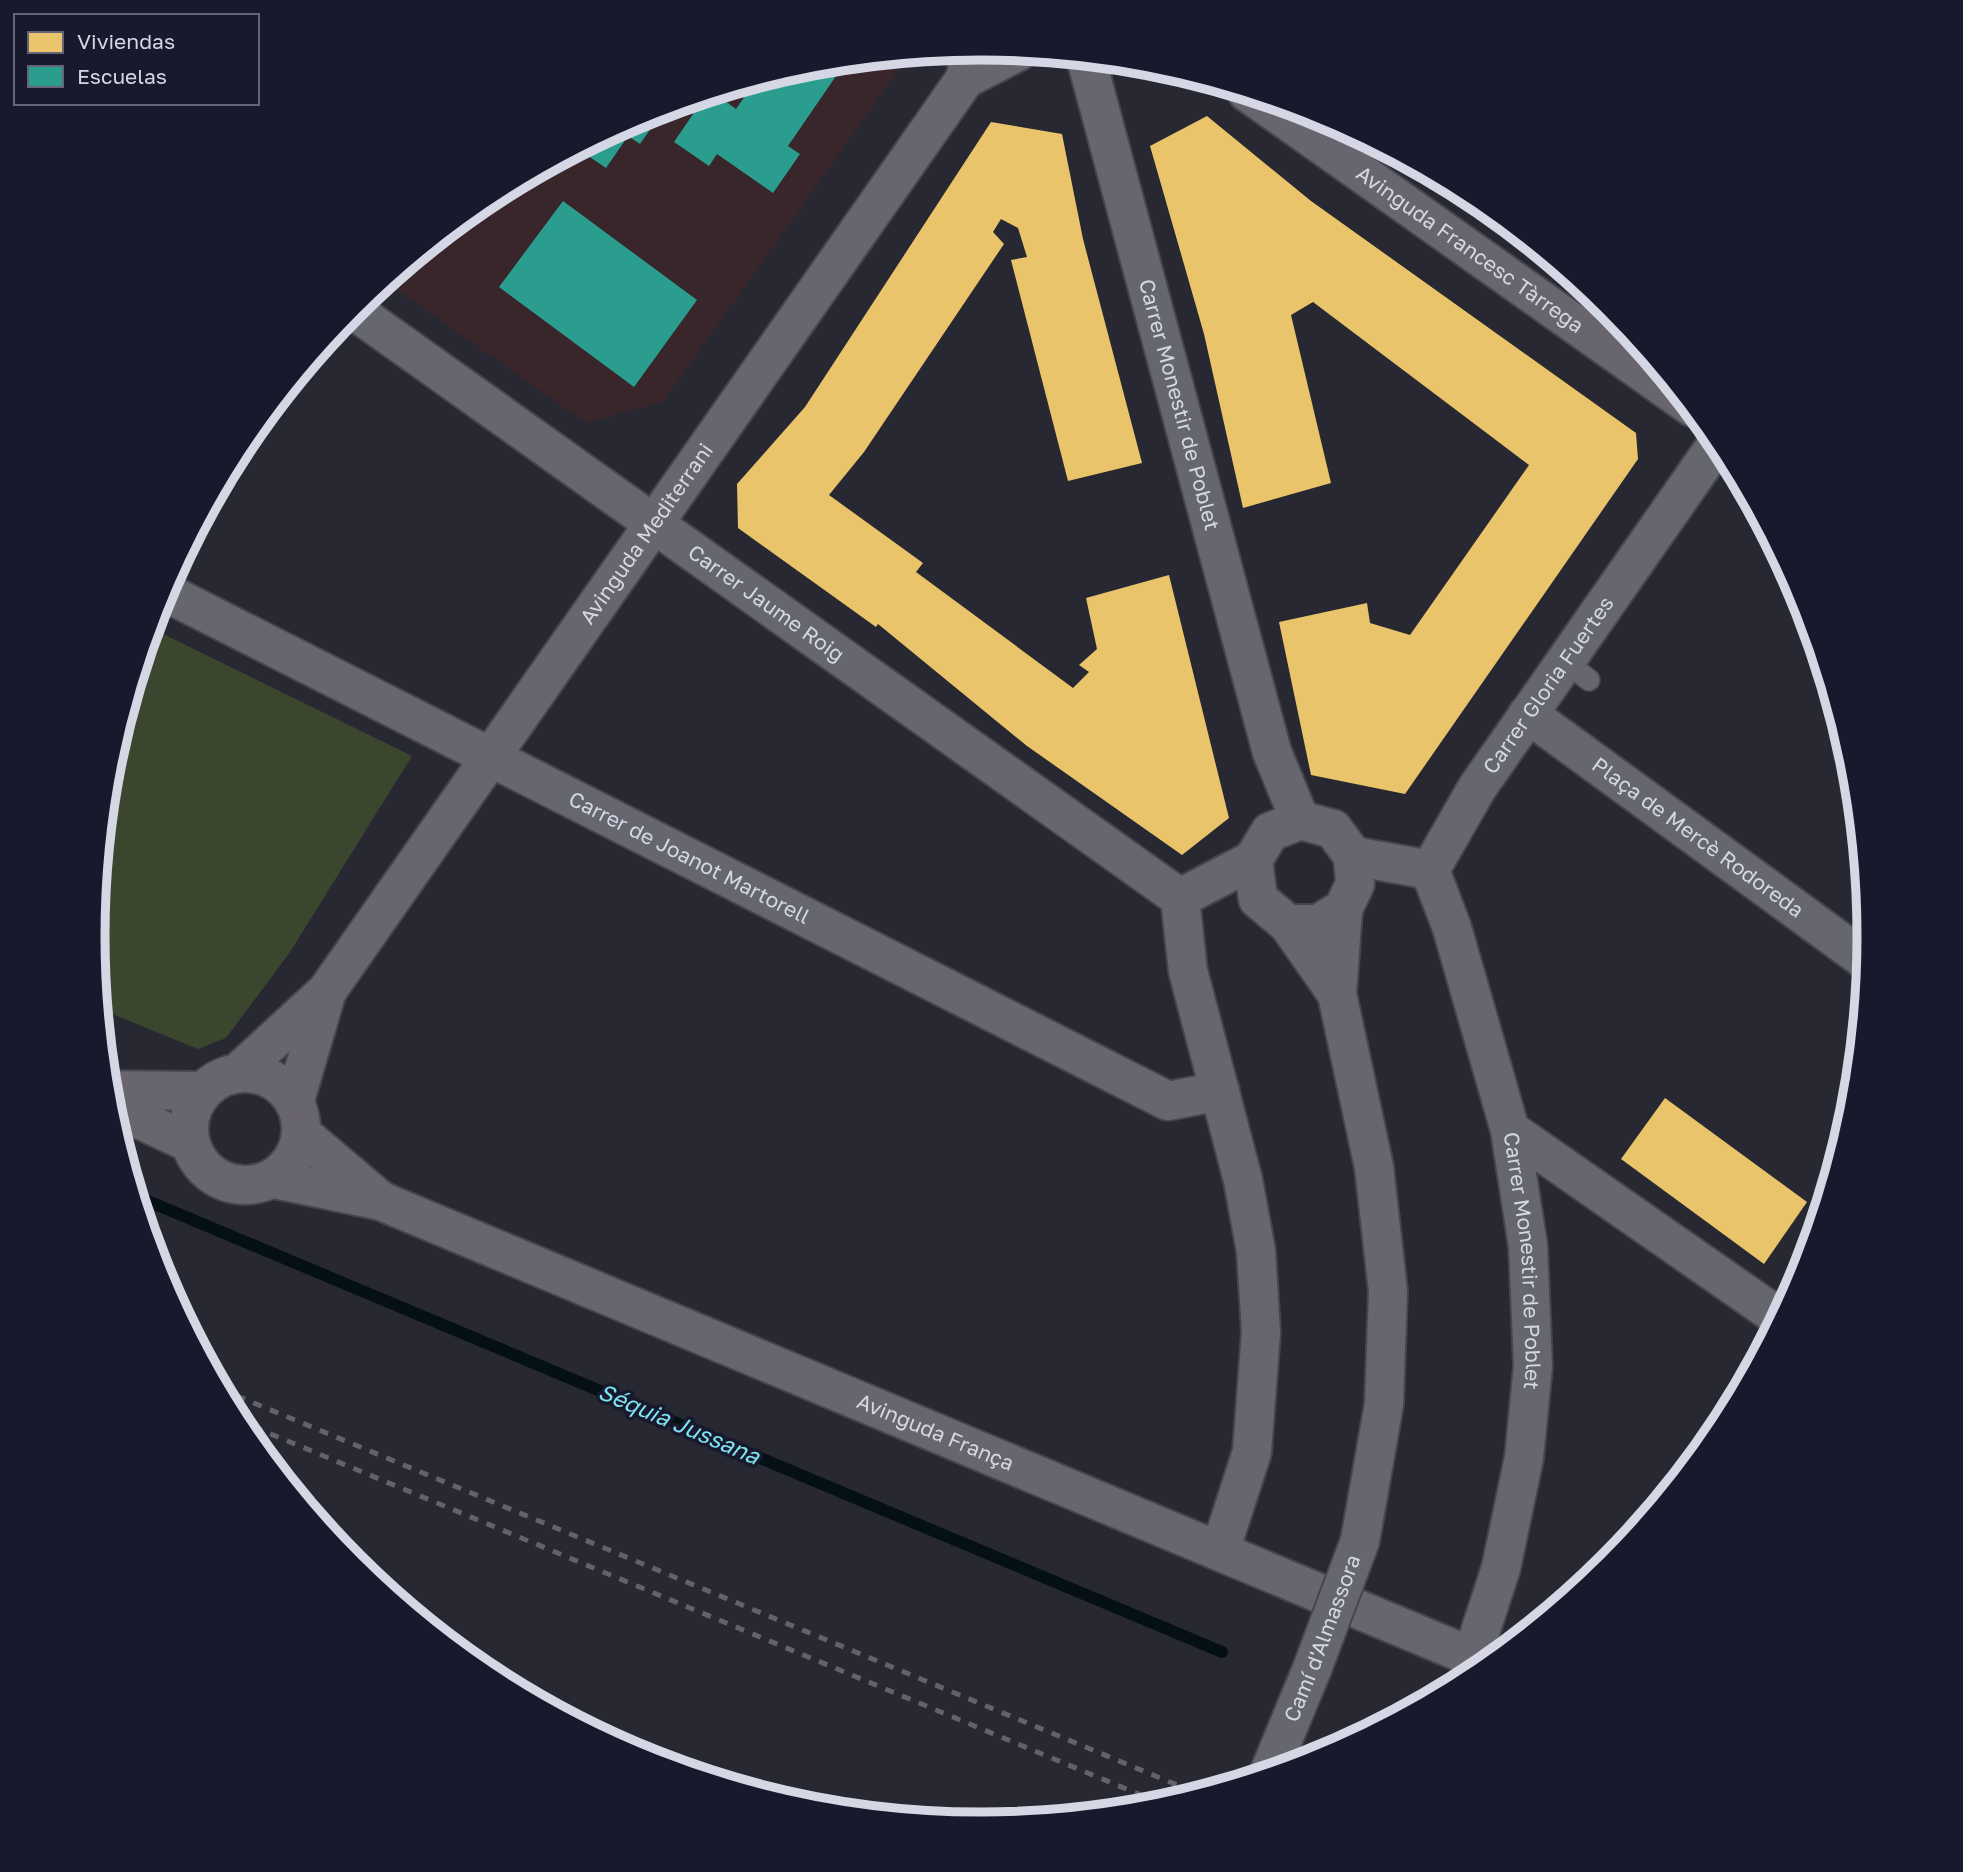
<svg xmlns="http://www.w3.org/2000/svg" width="1963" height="1872" viewBox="0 0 1963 1872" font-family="'Golos Text',sans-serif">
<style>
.education{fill:#38262b}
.park{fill:#3b462f}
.homes{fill:#e9c46a}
.schools{fill:#2a9d8f}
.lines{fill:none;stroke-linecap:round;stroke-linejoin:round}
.stream{stroke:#041013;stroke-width:12}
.lane-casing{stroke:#45454e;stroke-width:24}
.street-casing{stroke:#45454e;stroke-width:42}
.secondary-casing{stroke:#45454e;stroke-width:42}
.lane{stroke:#66666f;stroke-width:21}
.street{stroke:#66666f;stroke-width:38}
.secondary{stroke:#69656e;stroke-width:38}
.rail{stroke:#626269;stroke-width:5;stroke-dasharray:9 9;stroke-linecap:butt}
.street-bridge-casing{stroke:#45454e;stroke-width:42;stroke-linecap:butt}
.street-bridge{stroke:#66666f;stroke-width:38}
.labels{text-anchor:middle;stroke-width:7;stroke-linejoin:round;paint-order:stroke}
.street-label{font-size:21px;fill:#d6d7e5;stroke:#19192d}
.water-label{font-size:23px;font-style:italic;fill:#7de3ef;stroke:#19192d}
.rim{fill:none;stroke:#d6d7e5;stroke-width:9}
</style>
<rect width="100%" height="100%" fill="#282832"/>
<path class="education" d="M 910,54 L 663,402 L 586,423 L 385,281 L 488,197 L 642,115 L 809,64 Z"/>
<path class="park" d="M 151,628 L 412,756 L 290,952 L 226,1038 L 198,1049 L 100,1009 L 93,936 L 110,762 Z"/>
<g class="homes">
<path d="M 1207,116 L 1311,201 L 1636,433 L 1638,459 L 1405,794 L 1311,775 L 1279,622 L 1367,603 L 1370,623 L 1410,635 L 1529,465 L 1313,302 L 1291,315 L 1331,483 L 1243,508 L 1204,334 L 1150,146 Z"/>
<path d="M 991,122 L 1062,134 L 1083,239 L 1142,463 L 1068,481 L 1011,260 L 1027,257 L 1018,228 L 1001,219 L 993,232 L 1004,244 L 864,452 L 829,495 L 923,563 L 916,572 L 1073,688 L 1089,672 L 1079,665 L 1097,649 L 1086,598 L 1169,575 L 1229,818 L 1182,855 L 1027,746 L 878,624 L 876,627 L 738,528 L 737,484 L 805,407 Z"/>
<path d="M 1665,1098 L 1807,1202 L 1764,1264 L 1621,1159 Z"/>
</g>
<g class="schools">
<path d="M 847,60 L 788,146 L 800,154 L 773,193 L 717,154 L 709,166 L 674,142 L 706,95 L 714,93 L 736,109 L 756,80 L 809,64 Z"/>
<path d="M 666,107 L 640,144 L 628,136 L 606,168 L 578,149 L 642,115 Z"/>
<path d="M 563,201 L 697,300 L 634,387 L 499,287 Z"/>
</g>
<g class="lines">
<g class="stream">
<path d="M 136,1196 L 1222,1652"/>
<path d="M 1385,1720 L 1388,1722"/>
</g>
<g class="lane-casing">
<path id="lane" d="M 1565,661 L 1589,680"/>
</g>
<g class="street-casing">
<g id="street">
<path id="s1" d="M 1086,58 L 1272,752 L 1300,820"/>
<path id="s2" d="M 352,309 L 1180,898"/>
<path id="s3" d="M 163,591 L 1168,1101 L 1220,1091"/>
<path id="s4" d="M 1528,714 L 1868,962"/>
<path d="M 1300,820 L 1333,829 L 1353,856 L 1355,884 L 1343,909 L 1318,924 L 1288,924 L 1258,899 L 1253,860 L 1270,832 Z"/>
<path id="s5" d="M 1353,856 L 1430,870 L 1477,788 L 1719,441"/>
<path id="s6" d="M 1430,870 L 1452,928 L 1510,1130 L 1528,1246 L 1533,1366 L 1524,1458 L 1501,1568 L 1472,1657"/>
<path d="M 1180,898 L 1188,971 L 1243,1180 L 1256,1251 L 1261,1332 L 1252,1452 L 1220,1551"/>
<path d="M 1180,898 L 1253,860"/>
<path d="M 1343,909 L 1337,994 L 1374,1167 L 1388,1291 L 1384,1404 L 1360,1541"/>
<path d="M 1288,924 L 1337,994"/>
<path d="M 1510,1130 L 1780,1318"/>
</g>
</g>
<g class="secondary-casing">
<g id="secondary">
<path d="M 965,79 L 1019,51"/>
<path id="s7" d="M 1247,92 L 1692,407"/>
<path id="s8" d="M 240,1071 L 327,991 L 965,79 L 972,48"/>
<circle cx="245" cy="1129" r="56"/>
<path d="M 108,1090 L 202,1091"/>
<path d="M 295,1100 L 327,991"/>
<path d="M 109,1105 L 190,1143"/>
<path d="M 302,1134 L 380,1200"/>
<path id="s9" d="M 274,1179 L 381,1201 L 1489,1664"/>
</g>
</g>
<use href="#lane" class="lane"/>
<use href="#street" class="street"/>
<use href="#secondary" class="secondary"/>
<g class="rail">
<path d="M 220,1389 L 1199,1794"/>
<path d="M 237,1420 L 1165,1805"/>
</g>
<g class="street-bridge-casing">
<g id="street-bridge">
<path id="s10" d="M 1269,1773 L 1312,1669 L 1360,1541"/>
</g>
</g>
<use href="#street-bridge" class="street-bridge"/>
</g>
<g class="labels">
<g class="street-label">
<text dy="7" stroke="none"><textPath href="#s7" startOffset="273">Avinguda Francesc Tàrrega</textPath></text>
<text dy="7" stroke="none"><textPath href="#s1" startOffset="359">Carrer Monestir de Poblet</textPath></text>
<text dy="7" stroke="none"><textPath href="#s8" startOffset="676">Avinguda Mediterrani</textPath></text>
<text dy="7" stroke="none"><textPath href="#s2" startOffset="508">Carrer Jaume Roig</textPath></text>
<text dy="7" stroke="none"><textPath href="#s5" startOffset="298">Carrer Gloria Fuertes</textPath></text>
<text dy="7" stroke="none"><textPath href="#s4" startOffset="210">Plaça de Mercè Rodoreda</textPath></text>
<text dy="7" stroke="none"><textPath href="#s3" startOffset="590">Carrer de Joanot Martorell</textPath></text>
<text dy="7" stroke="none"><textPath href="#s6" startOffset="404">Carrer Monestir de Poblet</textPath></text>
<text dy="7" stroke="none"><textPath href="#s9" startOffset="710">Avinguda França</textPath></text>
<text dy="7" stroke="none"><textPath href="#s10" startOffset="145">Camí d'Almassora</textPath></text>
</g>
<g class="water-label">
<text transform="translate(679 1424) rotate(23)" y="8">Séquia Jussana</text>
</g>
</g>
<path d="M0 0H1963V1872H0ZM105 936a876 876 0 1 1 1752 0a876 876 0 1 1-1752 0Z" fill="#19192d" fill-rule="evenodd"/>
<path class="rim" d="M105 936a876 876 0 1 1 1752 0a876 876 0 1 1-1752 0Z"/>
<rect x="14" y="14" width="245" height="91" fill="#19192d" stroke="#656577" stroke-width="2"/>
<rect x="28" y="32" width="35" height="21" fill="#e9c46a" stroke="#656577" stroke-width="2"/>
<text x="77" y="49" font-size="21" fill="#d6d7e5">Viviendas</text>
<rect x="28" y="66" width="35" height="21" fill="#2a9d8f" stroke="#656577" stroke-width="2"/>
<text x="77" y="84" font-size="21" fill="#d6d7e5">Escuelas</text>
</svg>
